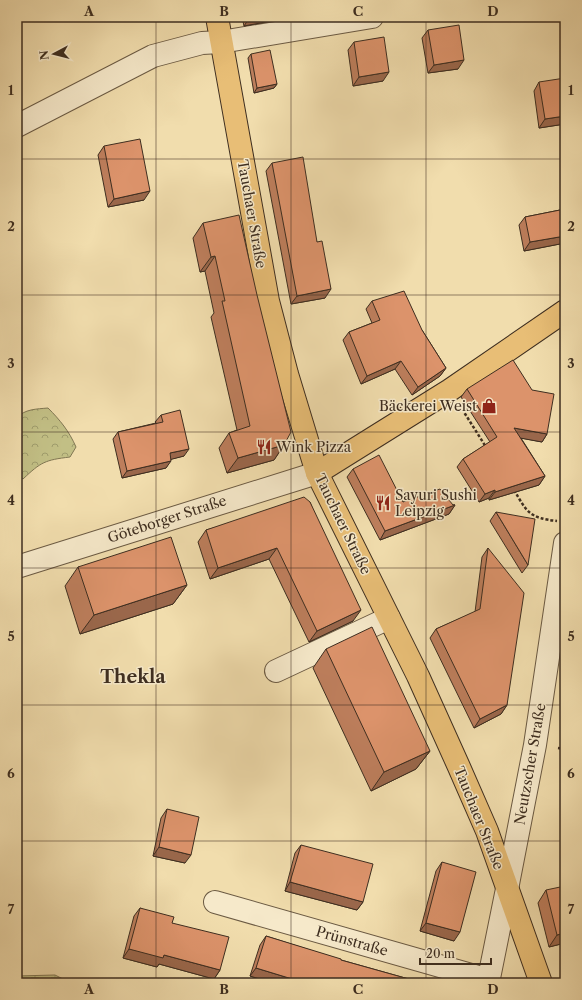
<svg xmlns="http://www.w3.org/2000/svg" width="582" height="1000" viewBox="0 0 582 1000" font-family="'Libre Caslon Text',serif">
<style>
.forest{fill:url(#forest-crowns);stroke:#807652}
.wetland{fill:url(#wetland-marsh);stroke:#807652}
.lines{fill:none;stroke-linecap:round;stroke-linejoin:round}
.minor-casing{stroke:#6b5a43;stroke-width:24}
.major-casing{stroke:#3e2e20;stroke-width:24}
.path{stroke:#3e2e20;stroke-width:2.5;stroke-dasharray:3 2;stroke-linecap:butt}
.minor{stroke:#f6e9ca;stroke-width:22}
.major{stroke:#e8be76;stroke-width:22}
.wall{fill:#bd7e5c;stroke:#3e2e20}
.shaded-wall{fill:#9a674b;stroke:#3e2e20}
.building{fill:#dc936b;stroke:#3e2e20}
.grid{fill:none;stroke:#3e2e20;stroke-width:1;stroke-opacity:0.55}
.labels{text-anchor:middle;stroke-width:3;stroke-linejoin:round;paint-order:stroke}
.street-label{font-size:14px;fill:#3e2e20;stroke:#f6e9ca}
.poi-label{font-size:14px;fill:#3e2e20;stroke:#f6e9ca;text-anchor:start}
.district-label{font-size:18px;font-weight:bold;fill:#3e2e20;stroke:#f6e9ca}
.neatline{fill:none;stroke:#3e2e20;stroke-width:1.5}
.grid-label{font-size:13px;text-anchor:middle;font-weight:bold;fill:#3e2e20}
</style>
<defs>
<pattern id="forest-crowns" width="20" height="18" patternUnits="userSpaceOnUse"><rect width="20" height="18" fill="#c2bf85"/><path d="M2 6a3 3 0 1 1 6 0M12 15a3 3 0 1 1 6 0" fill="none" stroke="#9f9c6c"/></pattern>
<pattern id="wetland-marsh" width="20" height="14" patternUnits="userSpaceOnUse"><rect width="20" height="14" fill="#c2bf85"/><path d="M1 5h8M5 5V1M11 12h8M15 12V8" fill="none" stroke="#9f9c6c"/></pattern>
</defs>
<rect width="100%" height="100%" fill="#f1ddad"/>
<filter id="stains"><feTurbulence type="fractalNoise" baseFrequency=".005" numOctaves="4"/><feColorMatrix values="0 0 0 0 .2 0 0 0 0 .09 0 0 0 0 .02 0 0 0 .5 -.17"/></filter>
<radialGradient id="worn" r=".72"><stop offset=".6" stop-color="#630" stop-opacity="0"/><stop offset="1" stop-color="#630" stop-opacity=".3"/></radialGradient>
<path class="forest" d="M 48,408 C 60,420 69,431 76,447 L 70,457 C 45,460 41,462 23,479 L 17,476 L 17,418 C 24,409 37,409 48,408 Z"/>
<path class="wetland" d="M 55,975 L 71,983 L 17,983 L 17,976 Z"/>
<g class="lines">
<g class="minor-casing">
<g id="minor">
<path d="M 17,126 L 153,56 L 202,43 L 221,42 L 372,17"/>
<path d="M 17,567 L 317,473"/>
<path d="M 276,671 L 389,618"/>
<path d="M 215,902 L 489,980"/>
<path d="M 488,983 L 507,889 L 535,745 L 565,543"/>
</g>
</g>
<g class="major-casing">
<g id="major">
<path d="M 217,17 L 268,301 L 287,374 L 317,473 L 418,676 L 459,767 L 487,831 L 541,983"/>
<path d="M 317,473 L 450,390 L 565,311"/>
</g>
</g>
<g class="path">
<path d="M 462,409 L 486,447"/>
<path d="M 514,490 C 527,512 529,518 557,521"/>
<path d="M 558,748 L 565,749"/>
</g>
<use href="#minor" class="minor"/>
<use href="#major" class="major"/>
</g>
<g class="wall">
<path d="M 242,17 L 283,17 L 282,19 L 244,26 Z"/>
<path d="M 428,30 L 458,69 L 428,73 L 422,38 Z"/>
<path d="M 354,42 L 383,81 L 353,86 L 348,50 Z"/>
<path d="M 251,54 L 277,84 L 274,88 L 254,93 L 248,58 Z"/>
<path d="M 539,82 L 565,124 L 539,128 L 534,91 Z"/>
<path d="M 104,146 L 144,200 L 108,207 L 98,155 Z"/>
<path d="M 272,163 L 317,242 L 325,298 L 291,304 L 266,171 Z"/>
<path d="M 565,209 L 565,243 L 524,251 L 519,225 L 525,217 Z"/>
<path d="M 203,223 L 284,445 L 274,460 L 227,473 L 219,448 L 229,433 L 237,430 L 211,317 L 214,313 L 205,271 L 200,272 L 193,238 Z"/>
<path d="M 372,301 L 422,330 L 446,368 L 440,376 L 412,395 L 395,369 L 361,384 L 343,340 L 349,332 L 372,323 L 366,309 Z"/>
<path d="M 467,389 L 547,434 L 542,442 L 521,438 L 545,476 L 539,485 L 489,500 L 489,498 L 479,502 L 457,467 L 463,459 L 490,442 L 461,397 Z"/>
<path d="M 161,415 L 184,456 L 171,459 L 166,468 L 122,478 L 113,439 L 118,432 L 156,423 L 155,422 Z"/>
<path d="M 353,469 L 403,502 L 455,505 L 449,514 L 380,540 L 347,477 Z"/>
<path d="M 310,502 L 353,621 L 309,642 L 269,559 L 210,579 L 198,542 L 206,530 Z"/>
<path d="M 496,512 L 528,565 L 522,573 L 490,521 Z"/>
<path d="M 488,548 L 507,705 L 501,714 L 474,728 L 430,638 L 436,629 L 475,612 L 482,557 Z"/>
<path d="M 78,567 L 187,585 L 173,604 L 80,634 L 65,586 Z"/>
<path d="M 326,649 L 430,751 L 416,769 L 371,791 L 313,668 Z"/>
<path d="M 167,809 L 185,863 L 153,856 L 161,818 Z"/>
<path d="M 301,845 L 363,902 L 357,910 L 285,891 L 295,853 Z"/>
<path d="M 442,862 L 454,941 L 420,931 L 436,871 Z"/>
<path d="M 546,890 L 565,943 L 549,947 L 538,903 Z"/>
<path d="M 140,908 L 172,923 L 220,970 L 214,979 L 159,964 L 157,967 L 123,958 L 134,916 Z"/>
<path d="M 266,936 L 341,960 L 423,983 L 272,983 L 250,976 L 260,945 Z"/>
</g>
<g class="shaded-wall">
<path d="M 250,17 L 283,17 L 282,19 L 244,26 Z"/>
<path d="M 464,60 L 458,69 L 428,73 L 434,65 Z"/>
<path d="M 389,72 L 383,81 L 353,86 L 359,77 Z"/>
<path d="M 277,84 L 274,88 L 254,93 L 257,88 Z"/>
<path d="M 565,116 L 565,124 L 539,128 L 545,119 Z"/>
<path d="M 150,191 L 144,200 L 108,207 L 114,199 Z"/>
<path d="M 21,218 L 17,224 L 17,220 Z"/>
<path d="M 565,236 L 565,243 L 524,251 L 530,242 Z"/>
<path d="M 215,256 L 205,271 L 200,272 L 211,257 Z"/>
<path d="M 331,289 L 325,298 L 291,304 L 297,296 Z"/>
<path d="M 401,361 L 395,369 L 361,384 L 367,376 Z"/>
<path d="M 446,368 L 440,376 L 412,395 L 418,387 Z"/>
<path d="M 514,428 L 547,434 L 542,442 L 509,436 Z"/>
<path d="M 284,445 L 274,460 L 227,473 L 238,458 Z"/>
<path d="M 189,449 L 184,456 L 165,461 L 170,453 Z"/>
<path d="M 171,461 L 166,468 L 122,478 L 127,471 Z"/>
<path d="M 545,476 L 539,485 L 489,500 L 495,492 Z"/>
<path d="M 495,490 L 489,498 L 479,502 L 485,494 Z"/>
<path d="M 455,505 L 449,514 L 380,540 L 385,531 Z"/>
<path d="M 277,548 L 269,559 L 210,579 L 218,568 Z"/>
<path d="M 187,585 L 173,604 L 80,634 L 94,615 Z"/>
<path d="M 361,610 L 353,621 L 309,642 L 317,631 Z"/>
<path d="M 507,705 L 501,714 L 474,728 L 480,719 Z"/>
<path d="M 430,751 L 416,769 L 371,791 L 384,772 Z"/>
<path d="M 159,847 L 191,855 L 185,863 L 153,856 Z"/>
<path d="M 290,882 L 363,902 L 357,910 L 285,891 Z"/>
<path d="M 426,923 L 460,932 L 454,941 L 420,931 Z"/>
<path d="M 565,933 L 565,943 L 549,947 L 557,935 Z"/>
<path d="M 129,949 L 164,955 L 220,970 L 214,979 L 159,964 L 157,967 L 123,958 Z"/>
<path d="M 256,968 L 302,982 L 302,983 L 272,983 L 250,976 Z"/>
</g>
<g class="building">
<path d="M 459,25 L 464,60 L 434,65 L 428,30 Z"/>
<path d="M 384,37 L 389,72 L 359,77 L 354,42 Z"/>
<path d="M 270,50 L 277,84 L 257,88 L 251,54 Z"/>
<path d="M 565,78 L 565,116 L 545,119 L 539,82 Z"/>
<path d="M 140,139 L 150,191 L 114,199 L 104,146 Z"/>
<path d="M 303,157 L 317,242 L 322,241 L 331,289 L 297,296 L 272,163 Z"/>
<path d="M 565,209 L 565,236 L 530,242 L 525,217 Z"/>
<path d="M 17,211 L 21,218 L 17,220 Z"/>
<path d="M 239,215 L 257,295 L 291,432 L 284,445 L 238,458 L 229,433 L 250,426 L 222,301 L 225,301 L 215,256 L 211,257 L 203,223 Z"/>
<path d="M 404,291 L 422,330 L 446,368 L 418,387 L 401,361 L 367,376 L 349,332 L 380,320 L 372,301 Z"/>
<path d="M 513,360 L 532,390 L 554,394 L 547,434 L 514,428 L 545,476 L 495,492 L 495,490 L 485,494 L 463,459 L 497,437 L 467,389 Z"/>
<path d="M 180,410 L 189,449 L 170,453 L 171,461 L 127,471 L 118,432 L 163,422 L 161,415 Z"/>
<path d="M 379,455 L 403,502 L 440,489 L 453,505 L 455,505 L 385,531 L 353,469 Z"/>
<path d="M 304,497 L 310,502 L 361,610 L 317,631 L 277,548 L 218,568 L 206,530 Z"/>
<path d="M 496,512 L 535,519 L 528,565 Z"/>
<path d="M 171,537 L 187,585 L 94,615 L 78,567 Z"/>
<path d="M 488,548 L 524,593 L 507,705 L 480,719 L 436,629 L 480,609 Z"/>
<path d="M 372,627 L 430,751 L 384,772 L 326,649 Z"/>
<path d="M 167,809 L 199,817 L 191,855 L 159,847 Z"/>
<path d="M 301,845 L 373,864 L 363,902 L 290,882 Z"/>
<path d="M 442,862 L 476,872 L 460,932 L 426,923 Z"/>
<path d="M 565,886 L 565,933 L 557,935 L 546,890 Z"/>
<path d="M 140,908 L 174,917 L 172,923 L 229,937 L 220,970 L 164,955 L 163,958 L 129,949 Z"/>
<path d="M 266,936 L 341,959 L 341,960 L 423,983 L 302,983 L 302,982 L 256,968 Z"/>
</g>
<path class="grid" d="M 156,17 L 156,983M 291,17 L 291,983M 426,17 L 426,983M 17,159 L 565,159M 17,295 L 565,295M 17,432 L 565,432M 17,568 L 565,568M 17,705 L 565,705M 17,841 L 565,841"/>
<defs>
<g id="shop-bare" transform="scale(1.2)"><path d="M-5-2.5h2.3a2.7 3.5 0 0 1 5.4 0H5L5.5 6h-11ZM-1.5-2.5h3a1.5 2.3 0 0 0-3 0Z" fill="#8f2418" stroke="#f6e9ca" stroke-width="2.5" paint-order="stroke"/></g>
<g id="restaurant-bare" transform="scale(1.2)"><path d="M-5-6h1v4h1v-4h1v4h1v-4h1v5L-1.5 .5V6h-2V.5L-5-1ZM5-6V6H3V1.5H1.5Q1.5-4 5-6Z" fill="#8f2418" stroke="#f6e9ca" stroke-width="2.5" paint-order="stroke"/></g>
</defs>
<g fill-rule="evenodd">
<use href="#shop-bare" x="489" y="406"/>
<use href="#restaurant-bare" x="264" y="447"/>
<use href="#restaurant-bare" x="383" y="503"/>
</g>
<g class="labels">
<g class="street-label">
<text transform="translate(252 214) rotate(80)" y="5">Tauchaer Straße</text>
<text transform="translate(167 519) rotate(-18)" y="5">Göteborger Straße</text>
<text transform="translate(343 524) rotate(64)" y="5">Tauchaer Straße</text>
<text transform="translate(530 764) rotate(-80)" y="5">Neutzscher Straße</text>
<text transform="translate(479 818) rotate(68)" y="5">Tauchaer Straße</text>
<text transform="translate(352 941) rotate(16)" y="5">Prünstraße</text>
</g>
<g class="poi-label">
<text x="477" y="411" text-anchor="end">Bäckerei Weist</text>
<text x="276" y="452">Wink Pizza</text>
<text x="395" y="500">Sayuri Sushi<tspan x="395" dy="16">Leipzig</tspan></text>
</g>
<g class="district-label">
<text x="133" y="683">Thekla</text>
</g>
</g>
<rect width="582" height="1000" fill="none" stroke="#f1ddad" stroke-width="44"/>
<g transform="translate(54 54) rotate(263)" stroke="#f6e9ca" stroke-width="3" paint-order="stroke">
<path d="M0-3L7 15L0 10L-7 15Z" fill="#3e2e20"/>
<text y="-6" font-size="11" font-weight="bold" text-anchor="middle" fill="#3e2e20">N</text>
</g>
<path d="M420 958v6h71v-6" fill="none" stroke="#3e2e20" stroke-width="2"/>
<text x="426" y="958" font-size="12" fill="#3e2e20" stroke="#f6e9ca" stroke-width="3" paint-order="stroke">20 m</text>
<rect x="22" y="22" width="538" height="956" class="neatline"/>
<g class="grid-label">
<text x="89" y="16">A</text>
<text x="224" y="16">B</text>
<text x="358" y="16">C</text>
<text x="493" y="16">D</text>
<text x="11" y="95">1</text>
<text x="571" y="95">1</text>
<text x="11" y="231">2</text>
<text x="571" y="231">2</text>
<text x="11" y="368">3</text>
<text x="571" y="368">3</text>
<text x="11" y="505">4</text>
<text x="571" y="505">4</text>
<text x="11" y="641">5</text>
<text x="571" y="641">5</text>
<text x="11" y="778">6</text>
<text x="571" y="778">6</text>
<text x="11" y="914">7</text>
<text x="571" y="914">7</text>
<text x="89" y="994">A</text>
<text x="224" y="994">B</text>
<text x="358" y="994">C</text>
<text x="493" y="994">D</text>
</g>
<rect width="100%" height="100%" filter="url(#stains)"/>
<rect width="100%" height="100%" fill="url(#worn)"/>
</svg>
